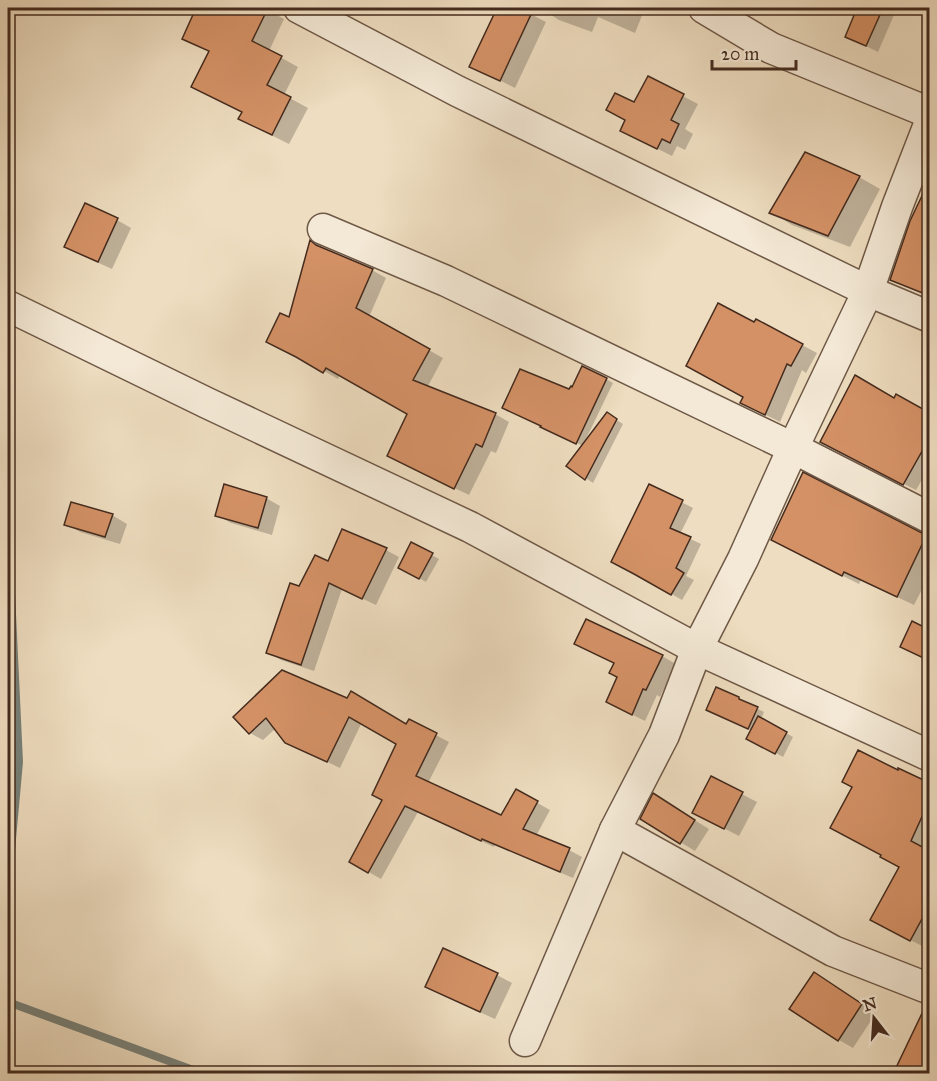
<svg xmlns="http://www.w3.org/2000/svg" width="937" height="1081" viewBox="0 0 937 1081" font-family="'IM FELL Great Primer',serif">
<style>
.shadow{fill:#0003}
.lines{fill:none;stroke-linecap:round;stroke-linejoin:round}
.stream{stroke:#778179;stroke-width:8}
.building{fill:#d49166;stroke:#442b1e;stroke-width:1.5}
.minor-casing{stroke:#6e5846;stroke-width:33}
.minor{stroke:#f4e9d6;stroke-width:30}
</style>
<rect width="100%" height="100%" fill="#eeddc0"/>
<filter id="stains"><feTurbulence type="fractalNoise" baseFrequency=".00333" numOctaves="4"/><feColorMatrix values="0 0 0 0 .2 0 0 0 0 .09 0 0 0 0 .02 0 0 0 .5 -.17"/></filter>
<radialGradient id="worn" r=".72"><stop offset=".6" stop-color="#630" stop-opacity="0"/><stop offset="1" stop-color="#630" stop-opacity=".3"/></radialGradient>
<g class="shadow">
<path d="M 198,8 L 265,8 L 284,19 L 269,51 L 298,67 L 284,95 L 308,108 L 289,144 L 257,128 L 243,112 L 193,87 L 210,52 L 184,38 Z"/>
<path d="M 498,8 L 519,8 L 546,22 L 515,88 L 471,66 Z"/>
<path d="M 546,8 L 645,8 L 635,33 L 598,17 L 592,32 L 559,20 L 545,11 Z"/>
<path d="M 859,8 L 897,8 L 878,52 L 846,36 Z"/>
<path d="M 914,8 L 930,8 L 930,14 Z"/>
<path d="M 648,78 L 698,104 L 685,129 L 693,134 L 685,150 L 677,146 L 672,156 L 636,138 L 627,120 Z"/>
<path d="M 859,177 L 880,189 L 850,247 L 792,225 L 771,212 Z"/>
<path d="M 930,203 L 930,297 L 906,287 L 892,279 Z"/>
<path d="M 117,220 L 131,228 L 112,269 L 81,255 L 66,247 Z"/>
<path d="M 323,249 L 372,270 L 386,278 L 369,317 L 443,358 L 428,386 L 495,414 L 509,422 L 496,453 L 491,451 L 469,495 L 402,463 L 409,414 L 340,375 L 338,379 L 310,363 L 290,320 Z"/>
<path d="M 802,345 L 817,353 L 806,373 L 802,370 L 780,422 L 742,403 L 744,397 Z"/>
<path d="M 606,379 L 613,383 L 586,439 L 588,440 L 607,414 L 623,424 L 593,483 L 568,466 L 583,446 L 549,430 L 570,391 Z"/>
<path d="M 894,400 L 930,414 L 930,466 L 916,490 L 834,449 Z"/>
<path d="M 650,486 L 693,508 L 680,534 L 701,544 L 686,576 L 694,580 L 682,600 L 645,579 Z"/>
<path d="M 266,498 L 280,506 L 272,535 L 231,523 L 216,515 Z"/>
<path d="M 112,515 L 127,524 L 120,544 L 80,532 L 66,524 Z"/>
<path d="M 922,535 L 930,538 L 930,574 L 914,605 L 861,580 L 859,584 L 789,549 Z"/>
<path d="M 412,544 L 439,559 L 426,582 L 400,567 Z"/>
<path d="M 386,550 L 399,557 L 376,605 L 342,589 L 314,671 L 281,660 L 268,652 L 300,588 L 328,563 Z"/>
<path d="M 576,644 L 662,656 L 676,664 L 660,697 L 657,695 L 645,721 L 621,709 L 619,677 L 615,664 Z"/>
<path d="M 282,672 L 407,726 L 409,721 L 449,742 L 428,783 L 502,817 L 516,791 L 550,810 L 536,836 L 569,850 L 582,857 L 573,878 L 495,845 L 494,847 L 418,812 L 381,879 L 351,862 L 384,801 L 398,744 L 362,722 L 340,768 L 300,749 L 276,728 L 263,740 L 250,733 L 235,717 Z"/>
<path d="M 745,703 L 764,712 L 761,719 L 793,737 L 783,757 L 748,738 L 752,731 L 714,713 Z"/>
<path d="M 711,778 L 757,802 L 739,836 L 708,820 Z"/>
<path d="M 930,785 L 930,950 L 885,927 L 900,867 Z"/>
<path d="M 668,804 L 709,829 L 695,851 L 642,819 Z"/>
<path d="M 444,950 L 497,975 L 512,983 L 495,1019 L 442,995 L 427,987 Z"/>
<path d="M 829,983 L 876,1013 L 853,1048 L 839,1040 Z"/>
<path d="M 930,1014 L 930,1074 L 895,1074 Z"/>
</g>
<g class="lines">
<g class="stream">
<path d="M 8,529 L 19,762 L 8,883"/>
<path d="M 8,1002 L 204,1074"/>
</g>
</g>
<g class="building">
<path d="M 196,8 L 268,8 L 252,41 L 282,56 L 267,85 L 291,97 L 272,135 L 238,119 L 242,112 L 191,87 L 209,51 L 182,39 Z"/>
<path d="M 497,8 L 534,8 L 500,81 L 469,67 Z"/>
<path d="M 857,8 L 883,8 L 866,46 L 845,37 Z"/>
<path d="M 648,76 L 684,94 L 671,120 L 679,124 L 670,143 L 662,139 L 657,149 L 620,131 L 625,120 L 606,110 L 615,93 L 634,102 Z"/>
<path d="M 805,152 L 860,176 L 828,236 L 769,213 Z"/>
<path d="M 930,179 L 930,296 L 890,280 L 910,221 Z"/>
<path d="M 85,203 L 118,218 L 98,262 L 64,247 Z"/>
<path d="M 310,240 L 316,245 L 373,269 L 356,308 L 430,349 L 413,380 L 496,413 L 482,447 L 476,444 L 454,489 L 387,456 L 407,414 L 326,368 L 323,373 L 296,357 L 266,342 L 280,313 L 289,317 Z"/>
<path d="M 718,303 L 754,322 L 756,319 L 803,344 L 791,366 L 787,364 L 765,415 L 740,403 L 743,397 L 686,366 Z"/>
<path d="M 582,366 L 607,378 L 576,444 L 540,427 L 541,426 L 502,408 L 520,369 L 569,389 L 571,386 L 572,387 Z"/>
<path d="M 855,375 L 894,398 L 896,394 L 930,413 L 930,437 L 903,485 L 820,442 Z"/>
<path d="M 607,412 L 617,419 L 585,480 L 566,466 Z"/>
<path d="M 803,472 L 922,533 L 927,534 L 897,597 L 844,572 L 842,576 L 771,540 Z"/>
<path d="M 224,484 L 267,497 L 258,528 L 215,516 Z"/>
<path d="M 649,484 L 683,500 L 670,528 L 691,537 L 676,568 L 684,573 L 671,595 L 634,574 L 611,562 Z"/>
<path d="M 71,502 L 113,514 L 105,537 L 64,525 Z"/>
<path d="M 342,529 L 387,548 L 362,599 L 329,583 L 301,665 L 266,653 L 290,583 L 299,586 L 315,555 L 328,561 Z"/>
<path d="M 411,542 L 433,553 L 419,579 L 398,568 Z"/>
<path d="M 586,619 L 663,655 L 646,690 L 643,689 L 632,715 L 606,702 L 617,677 L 609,673 L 614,663 L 574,644 Z"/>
<path d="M 912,621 L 930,630 L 930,661 L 900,647 Z"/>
<path d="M 282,670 L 347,698 L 351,691 L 406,724 L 409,719 L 437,733 L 416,776 L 501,815 L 516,789 L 538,801 L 523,829 L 570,848 L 560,872 L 482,839 L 481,841 L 405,806 L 368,873 L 349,862 L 382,800 L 372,795 L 396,744 L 349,717 L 327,762 L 285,743 L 266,718 L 249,734 L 233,717 Z"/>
<path d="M 716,687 L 739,697 L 739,699 L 758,707 L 748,729 L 706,710 Z"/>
<path d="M 758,716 L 787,732 L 775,754 L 746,739 Z"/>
<path d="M 858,750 L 898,770 L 898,768 L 930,783 L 930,799 L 911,841 L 930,851 L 930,904 L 910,941 L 870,920 L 899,867 L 880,857 L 881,855 L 830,828 L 852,787 L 842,782 Z"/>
<path d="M 711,776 L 743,792 L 724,829 L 692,813 Z"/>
<path d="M 653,793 L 695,820 L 680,844 L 640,819 Z"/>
<path d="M 443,948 L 498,973 L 480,1012 L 425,987 Z"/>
<path d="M 814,972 L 862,1004 L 838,1041 L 789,1009 Z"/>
<path d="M 926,1005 L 930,1006 L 930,1056 L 921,1074 L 893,1074 Z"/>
</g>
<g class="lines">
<g class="minor-casing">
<g id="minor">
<path d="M 299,8 L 457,91 L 868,291 L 930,317"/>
<path d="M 704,8 L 771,48 L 930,113"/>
<path d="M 323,229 L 446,281 L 793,448 L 930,518"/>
<path d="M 8,306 L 207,403 L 470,527 L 697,649 L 930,756"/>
<path d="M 615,830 L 833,951 L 930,989"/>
<path d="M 525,1041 L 615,830 L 664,735 L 697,649 L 743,559 L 793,448 L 868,291 L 897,207 L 930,122"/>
</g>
</g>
<use href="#minor" class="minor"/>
</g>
<rect width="937" height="1081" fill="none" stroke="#eeddc0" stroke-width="30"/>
<rect x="9" y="9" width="919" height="1063" fill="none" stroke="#442b1e" stroke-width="3"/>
<rect x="15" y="15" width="907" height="1051" fill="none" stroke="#442b1e" stroke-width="1.5"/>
<g transform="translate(874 1018) rotate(343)" stroke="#f4e9d6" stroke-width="4.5" paint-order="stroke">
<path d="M0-4.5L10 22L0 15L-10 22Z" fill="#442b1e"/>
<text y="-9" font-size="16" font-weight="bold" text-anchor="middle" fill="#442b1e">N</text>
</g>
<path d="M712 60v9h84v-9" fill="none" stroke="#442b1e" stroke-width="3"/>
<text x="721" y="60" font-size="18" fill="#442b1e" stroke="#f4e9d6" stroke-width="4.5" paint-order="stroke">20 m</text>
<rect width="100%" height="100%" filter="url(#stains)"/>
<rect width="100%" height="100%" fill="url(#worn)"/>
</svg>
